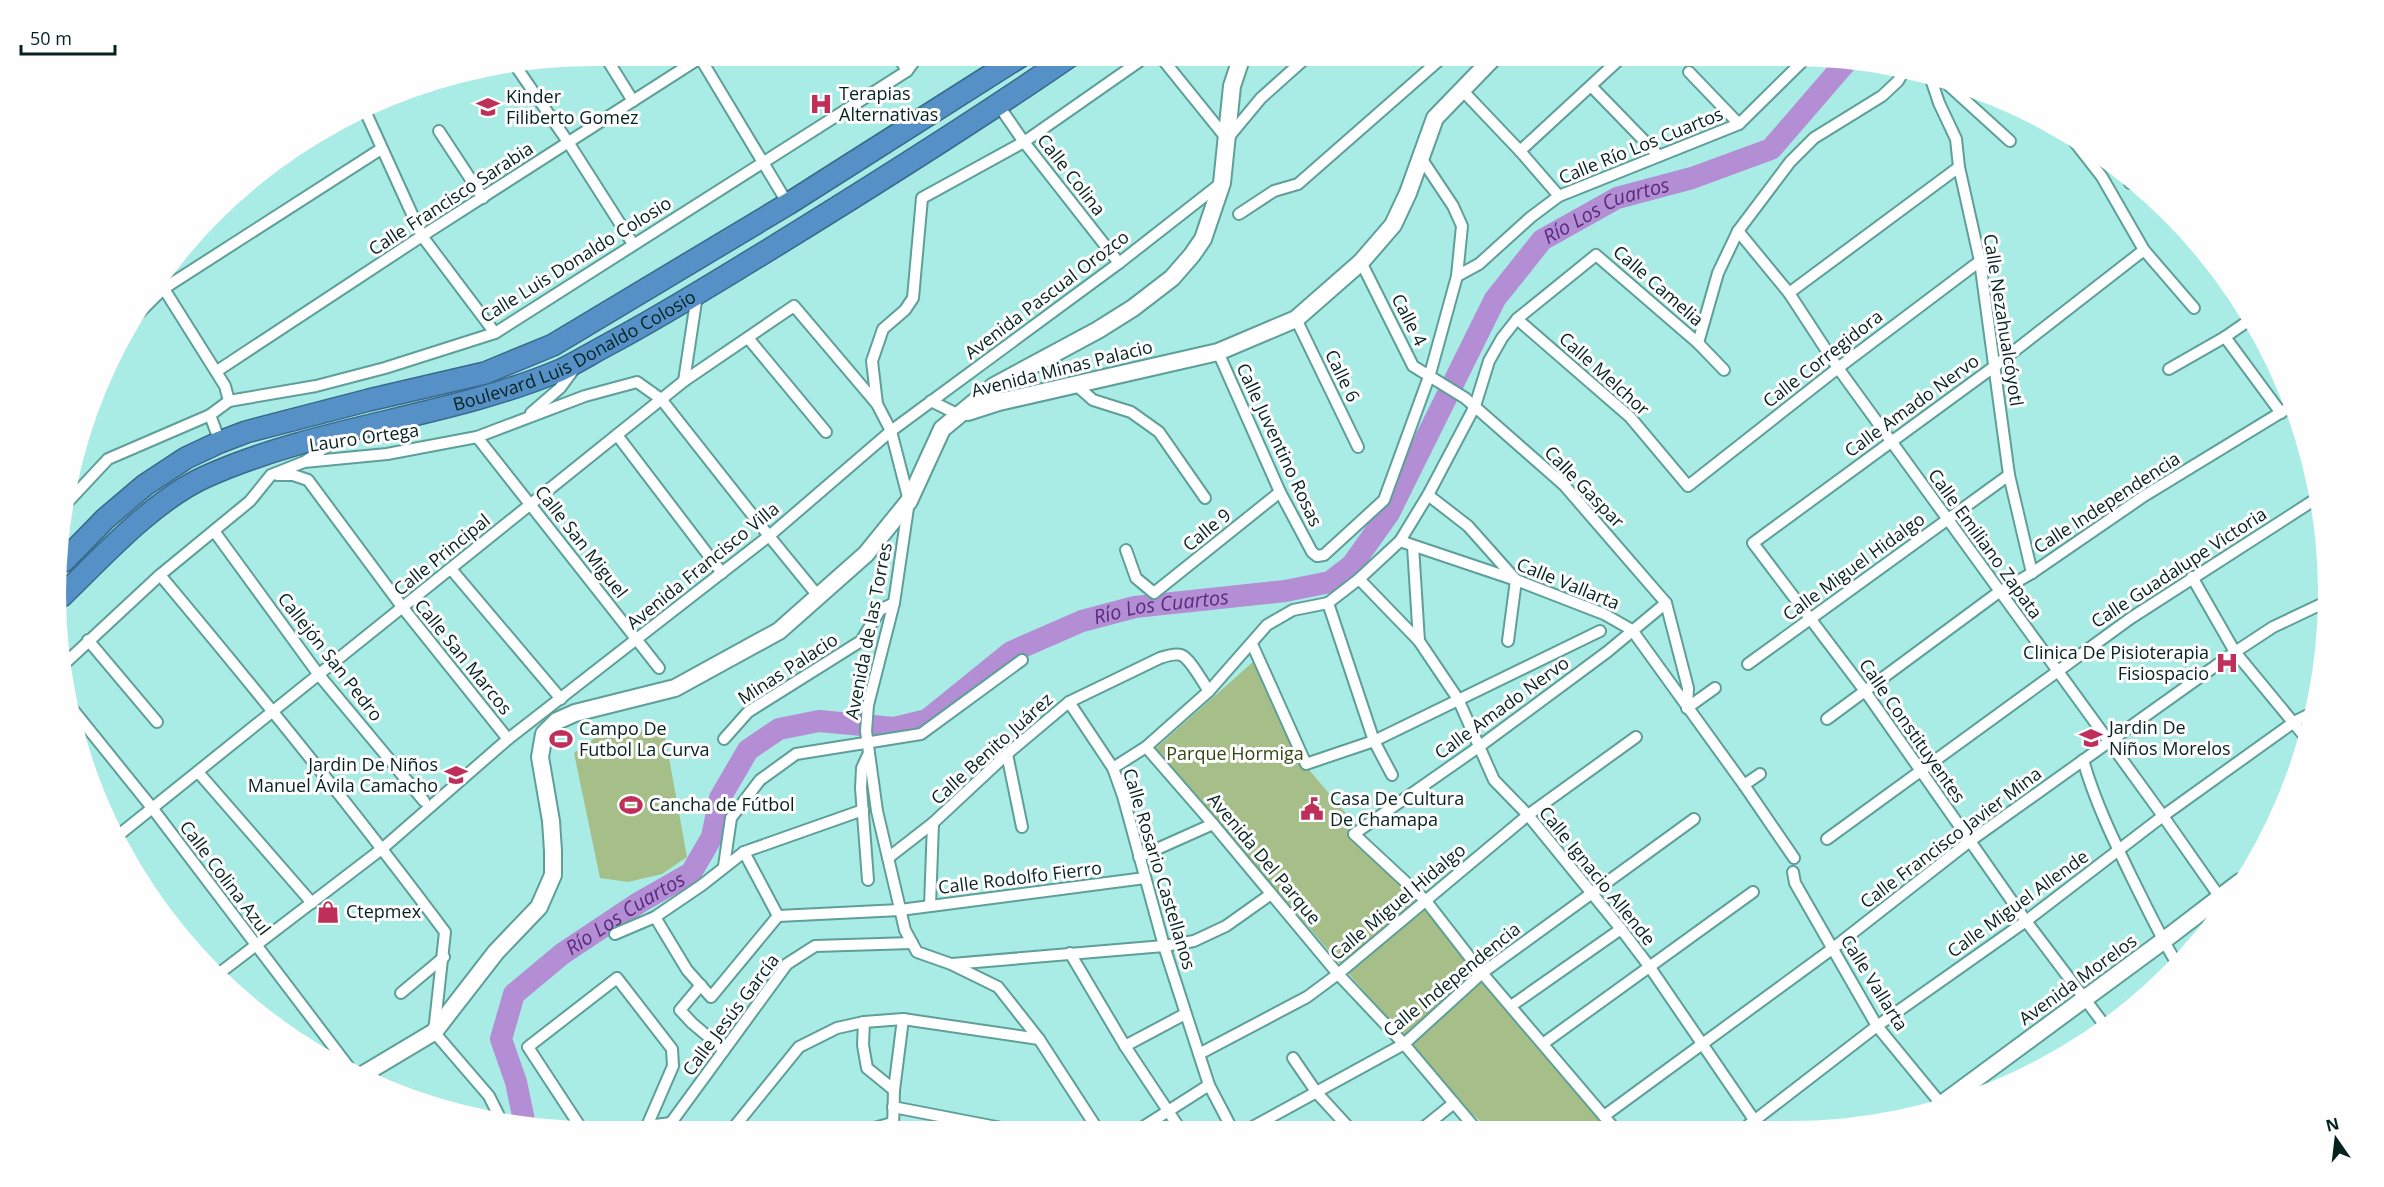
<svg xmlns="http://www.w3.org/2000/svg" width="2384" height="1187" viewBox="0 0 2384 1187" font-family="'Open Sans',sans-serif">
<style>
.park{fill:#a6bf89}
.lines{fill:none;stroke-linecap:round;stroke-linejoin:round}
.river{stroke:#b38ed4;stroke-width:22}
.street-casing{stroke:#5e9f99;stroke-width:14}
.secondary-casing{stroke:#5e9f99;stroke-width:20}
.highway-casing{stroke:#396a8c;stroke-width:24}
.street{stroke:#fff;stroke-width:10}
.secondary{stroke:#fff;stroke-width:16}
.highway{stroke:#5590c7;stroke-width:21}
.labels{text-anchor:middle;stroke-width:6;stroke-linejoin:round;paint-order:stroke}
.poi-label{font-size:18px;fill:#05221f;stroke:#fefefe;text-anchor:start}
.street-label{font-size:18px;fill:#05221f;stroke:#fefefe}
.park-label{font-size:18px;fill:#314610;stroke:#fefefe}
.water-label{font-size:20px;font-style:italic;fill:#5a2a7c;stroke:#fefefe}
</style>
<rect width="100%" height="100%" fill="#a8ece5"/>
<g class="park">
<path d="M 1254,661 L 1300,759 L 1611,1128 L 1488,1128 L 1470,1112 L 1404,1038 L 1155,749 Z"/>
<path d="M 632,727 L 665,736 L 687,857 L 662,874 L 628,882 L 600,878 L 574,753 L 599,735 Z"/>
</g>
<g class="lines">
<path class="river" id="s1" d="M 525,1125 L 516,1082 L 501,1039 L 514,994 L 562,954 L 640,902 L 691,873 L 712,837 L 720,798 L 748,750 L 779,729 L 819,721 L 894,728 L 927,720 L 1011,652 L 1082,621 L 1135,607 L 1285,591 L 1330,582 L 1352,565 L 1389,513 L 1495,299 L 1542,240 L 1617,198 L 1692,178 L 1771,149 L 1847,61"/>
<g class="street-casing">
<g id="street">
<path d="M 605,56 L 633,101"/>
<path d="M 699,56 L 788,204"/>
<path d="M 898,56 L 907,71"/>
<path d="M 1160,56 L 1227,139 L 1261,98 L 1308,56"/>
<path d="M 517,68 L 568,142 L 633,244"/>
<path d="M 1689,72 L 1739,124"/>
<path d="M 1930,76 L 1939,103 L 1956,139 L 1959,167 L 1980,261 L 2009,475 L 2032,573"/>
<path d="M 1944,81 L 2010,141"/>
<path d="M 1591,86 L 1659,156"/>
<path d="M 1462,90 L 1520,151 L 1559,196"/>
<path d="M 999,106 L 1024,142 L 1119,263"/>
<path d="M 366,113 L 422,236 L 495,333"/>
<path d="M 439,131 L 483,198"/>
<path d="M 2070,136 L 2102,177 L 2144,250 L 2194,308"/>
<path d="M 1520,151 L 1623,56"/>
<path d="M 2130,183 L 2132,181"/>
<path d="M 1239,214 L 1274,191 L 1298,184 L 1444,56"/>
<path d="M 1738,231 L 1789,293 L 1838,368 L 2163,816 L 2226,906"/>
<path d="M 1361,262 L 1413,366 L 1465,398 L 1564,485 L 1666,603 L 1688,688 L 1687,708"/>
<path d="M 1457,276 L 1479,264 L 1531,217 L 1559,196 L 1739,124 L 1807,57"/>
<path d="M 159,281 L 225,386 L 229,401 L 210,415 L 220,442"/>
<path d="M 1789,293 L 1959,167"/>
<path d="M 133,319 L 163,289 L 381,149"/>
<path d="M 1296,319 L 1358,447"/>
<path d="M 1517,319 L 1630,417 L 1688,486 L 1838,368 L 1980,261"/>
<path d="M 2225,337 L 2281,413"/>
<path d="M 748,338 L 826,432"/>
<path d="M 1698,343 L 1718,273 L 1738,231 L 1790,162 L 1814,138 L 1882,96 L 1898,81 L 1905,69"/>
<path d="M 1218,352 L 1280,492 L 1312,552 L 1317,556 L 1324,555 L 1384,500 L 1430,374 L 1457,276 L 1462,226 L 1453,206 L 1421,158"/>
<path d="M 2169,369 L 2225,337 L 2251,319"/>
<path d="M 217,371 L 422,236 L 703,56"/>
<path d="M 684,381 L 697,295"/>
<path d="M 1076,385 L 1093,400 L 1131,412 L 1159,432 L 1205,498"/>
<path d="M 229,401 L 316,386 L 385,368 L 495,333 L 907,71 L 918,56"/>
<path d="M 931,401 L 959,415"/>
<path d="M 877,404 L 872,361 L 883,329 L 905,310 L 913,298 L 922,198 L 1024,142 L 1147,56"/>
<path d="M 531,413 L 560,388 L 574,369"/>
<path d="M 617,435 L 722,573"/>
<path d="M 477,437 L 659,668"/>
<path d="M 304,462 L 336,440"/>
<path d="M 277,475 L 293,475 L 308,480 L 403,608 L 508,739"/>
<path d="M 1428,495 L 1468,526 L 1516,580 L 1508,641"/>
<path d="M 65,505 L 108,459 L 210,415"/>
<path d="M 214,531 L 319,675 L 424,801"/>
<path d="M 1400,541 L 1516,580 L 1604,614 L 1632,630 L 1744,785 L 1794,858"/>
<path d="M 1413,546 L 1419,641"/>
<path d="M 1126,550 L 1136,578 L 1154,593 L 1280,492"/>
<path d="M 451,569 L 561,699"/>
<path d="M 160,575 C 258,692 354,810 445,932 L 434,1032 L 489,1096 L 502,1122"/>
<path d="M 2192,577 L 2235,652 L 2306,738"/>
<path d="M 1359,579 L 1419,641 L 1458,699 L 1494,780 L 1528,815 L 1621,929 L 1649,966 L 1759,1127"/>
<path d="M 1328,603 L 1374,741 L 1392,775"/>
<path d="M 88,640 L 157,722"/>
<path d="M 1252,644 L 1306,764 L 1374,741 L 1600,631"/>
<path d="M 1748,664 L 2009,475"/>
<path d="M 61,667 L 160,575 L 250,501 L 271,475 L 304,462 L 387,454 L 477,437 L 585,396 L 637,382 L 661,399 L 769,536 L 818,596"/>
<path d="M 1069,702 L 1113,768 L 1123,796 L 1164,946 L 1209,1085 L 1232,1129"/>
<path d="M 1687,708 L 1715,688"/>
<path d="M 74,711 L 153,809 L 348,1066"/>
<path d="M 1827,719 L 1999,592 L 2032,573 L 2144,496 L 2293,405"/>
<path d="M 724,739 L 748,712 L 861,641 L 880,610 L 894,603"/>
<path d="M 1146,747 L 1213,824 L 1338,974 L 1404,1044 L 1475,1128"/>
<path d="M 1007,754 L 1022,827"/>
<path d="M 2083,760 C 2095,802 2114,841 2133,880 C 2147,908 2160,936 2176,962"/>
<path d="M 1113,768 L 1146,747 L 1209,691 L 1267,625 L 1293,610 L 1328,603 L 1359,579 L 1400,541 L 1428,495 L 1475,406 L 1489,361 L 1502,338 L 1517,319 L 1596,255 L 1698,343 L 1724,370"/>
<path d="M 198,772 L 312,903"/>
<path d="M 1744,785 L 1760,774"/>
<path d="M 115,838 L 684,381 L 794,306 L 877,404 L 891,431 L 909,501 L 894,603 L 868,705 L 866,731 L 877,811 L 905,930 L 917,952 L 951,964 L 998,987 L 1039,1039 L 1098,1130"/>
<path d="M 1827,839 L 2131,618 L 2319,497"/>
<path d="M 744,852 L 778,916"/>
<path d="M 1139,857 L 1213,824"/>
<path d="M 888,858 L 933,823 L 1007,754 L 1069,702 L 1160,658 C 1166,656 1175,653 1181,655 C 1190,658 1203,683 1209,691"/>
<path d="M 724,866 L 731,818 L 760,780 L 796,754 L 921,734 L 1022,660"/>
<path d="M 1793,872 L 1795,883 L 1877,1026 L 1941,1104"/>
<path d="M 868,880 L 861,788 L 862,768 L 868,755"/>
<path d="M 930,906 L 933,823"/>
<path d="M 655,917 L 687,970 L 711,997 L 778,916 L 900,910 L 1145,878"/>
<path d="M 615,934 L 655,917 L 702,885 L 744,852 L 863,810"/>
<path d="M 1070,953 L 1125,1046 L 1180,1129"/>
<path d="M 952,964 L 1164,946 L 1194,941 L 1226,926 L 1271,894"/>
<path d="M 217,975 L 383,848 L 508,739 L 769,536 L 891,431 L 1119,263 L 1220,184"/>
<path d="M 701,985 L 680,1010 L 692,1023 L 724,1050"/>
<path d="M 401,993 L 444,957"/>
<path d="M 1511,1006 L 1621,929"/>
<path d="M 864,1022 L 863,1045 L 867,1068 L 894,1090"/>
<path d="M 2106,1027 L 2026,921 L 1865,691 L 1753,543 L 1995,366 L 2144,250"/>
<path d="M 1544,1043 L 1753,892"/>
<path d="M 1125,1046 L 1185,1014"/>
<path d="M 1199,1054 L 1307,997 L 1338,974 L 1528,815 L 1636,737"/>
<path d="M 1293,1058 L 1317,1093 L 1350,1129"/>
<path d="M 893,1107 L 1012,1130"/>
<path d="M 1604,1116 L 1832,949 L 1970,841 L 2235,652 L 2273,627 L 2328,601"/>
<path d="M 1746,1127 L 1877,1026 L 2026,921 L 2163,816 L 2294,722 L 2314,712"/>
<path d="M 1423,1128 L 1454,1103"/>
<path d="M 1614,1128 L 1482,973 L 1426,901 L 1354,834 L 1480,746 L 1607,652 L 1666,603"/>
<path d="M 1140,1129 L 1209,1085"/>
<path d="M 1249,1129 L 1404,1044 L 1482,973 L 1694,819"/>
<path d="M 867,1130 L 892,1123"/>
<path d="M 893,1130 L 894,1090 L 903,1019"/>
<path d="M 583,1131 L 528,1047 L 617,978 L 672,1049 L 673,1066 L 647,1126"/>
<path d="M 640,1131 L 647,1126 L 671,1123"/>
<path d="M 665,1131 L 787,964 L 815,946 L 912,943"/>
<path d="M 731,1131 L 799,1047 L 837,1028 L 864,1022 L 903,1019 L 1039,1039"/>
</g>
</g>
<g class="secondary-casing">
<g id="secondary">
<path d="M 968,412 L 999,402 L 1218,352 L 1296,319 L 1361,262 L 1393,225 L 1408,193 L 1435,118 L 1495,56"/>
<path d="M 362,1075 L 434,1032 L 496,952 L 539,907 L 553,875 L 553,851 L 551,821 L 540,757 L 544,734 L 557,721 L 575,713 L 675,688 L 779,631 L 866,554 L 909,501 L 942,429 L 994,386 L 1098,330 L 1133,308 L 1172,278 L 1192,255 L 1203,239 L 1222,183 L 1232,86 L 1242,56"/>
<path d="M 1939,1106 L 2163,941 L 2240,882"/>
</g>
</g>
<g class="highway-casing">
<g id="highway">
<path d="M 64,561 L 105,519 L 145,485 L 186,458 L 220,442 L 246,432 L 369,400 L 485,373 L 553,345 L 788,204 L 1021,56"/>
<path id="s2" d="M 62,596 C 102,557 154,500 205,477 C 318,426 447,418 561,370 C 576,363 592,353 607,345 C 660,317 711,285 762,254 C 866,190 970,125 1070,56"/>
</g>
</g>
<use href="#street" class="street"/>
<use href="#secondary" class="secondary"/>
<use href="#highway" class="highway"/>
</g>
<defs>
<g id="hospital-bare" transform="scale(1.8)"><path d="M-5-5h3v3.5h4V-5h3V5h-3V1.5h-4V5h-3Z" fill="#be2f5a" stroke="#fefefe" stroke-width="2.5" paint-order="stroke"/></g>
<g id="school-bare" transform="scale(1.8)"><path d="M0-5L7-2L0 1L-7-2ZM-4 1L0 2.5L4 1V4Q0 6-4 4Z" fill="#be2f5a" stroke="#fefefe" stroke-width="2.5" paint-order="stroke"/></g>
<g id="stadium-bare" transform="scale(1.8)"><path d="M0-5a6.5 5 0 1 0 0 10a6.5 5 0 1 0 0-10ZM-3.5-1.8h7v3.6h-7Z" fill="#be2f5a" stroke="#fefefe" stroke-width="2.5" paint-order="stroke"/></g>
<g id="civic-bare" transform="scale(1.8)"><path d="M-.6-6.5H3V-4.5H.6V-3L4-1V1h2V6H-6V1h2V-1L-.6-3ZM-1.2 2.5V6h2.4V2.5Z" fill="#be2f5a" stroke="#fefefe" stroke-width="2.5" paint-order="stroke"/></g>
<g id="shop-bare" transform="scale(1.8)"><path d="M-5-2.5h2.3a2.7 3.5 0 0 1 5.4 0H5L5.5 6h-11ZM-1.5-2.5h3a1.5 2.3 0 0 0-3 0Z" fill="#be2f5a" stroke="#fefefe" stroke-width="2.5" paint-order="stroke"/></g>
</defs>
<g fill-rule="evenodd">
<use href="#hospital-bare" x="821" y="104"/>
<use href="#school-bare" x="488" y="107"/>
<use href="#hospital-bare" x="2227" y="663"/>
<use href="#school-bare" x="2091" y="738"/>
<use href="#stadium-bare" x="561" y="739"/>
<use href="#school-bare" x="456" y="775"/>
<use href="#stadium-bare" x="631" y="805"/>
<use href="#civic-bare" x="1312" y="809"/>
<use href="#shop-bare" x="328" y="912"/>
</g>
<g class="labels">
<g class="poi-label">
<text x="839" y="100">Terapias<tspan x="839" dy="21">Alternativas</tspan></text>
<text x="506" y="103">Kinder<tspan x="506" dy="21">Filiberto Gomez</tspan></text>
<text x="2209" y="659" text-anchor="end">Clinica De Pisioterapia<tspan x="2209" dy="21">Fisiospacio</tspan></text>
<text x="2109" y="734">Jardin De<tspan x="2109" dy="21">Niños Morelos</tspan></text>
<text x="579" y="735">Campo De<tspan x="579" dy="21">Futbol La Curva</tspan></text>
<text x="438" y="771" text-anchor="end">Jardin De Niños<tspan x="438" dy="21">Manuel Ávila Camacho</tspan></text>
<text x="1330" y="805">Casa De Cultura<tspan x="1330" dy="21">De Chamapa</tspan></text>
<text x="649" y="811">Cancha de Fútbol</text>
<text x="346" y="918">Ctepmex</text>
</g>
<g class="street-label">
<text transform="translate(1641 146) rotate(-22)" y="6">Calle Río Los Cuartos</text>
<text transform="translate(1071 175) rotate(52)" y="6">Calle Colina</text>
<text transform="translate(451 199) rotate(-33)" y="6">Calle Francisco Sarabia</text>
<text transform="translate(576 260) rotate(-32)" y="6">Calle Luis Donaldo Colosio</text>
<text transform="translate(1658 286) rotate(41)" y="6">Calle Camelia</text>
<text transform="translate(1047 295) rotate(-37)" y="6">Avenida Pascual Orozco</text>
<text transform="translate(1409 320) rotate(63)" y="6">Calle 4</text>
<text transform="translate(2003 320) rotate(81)" y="6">Calle Nezahualcóyotl</text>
<text dy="6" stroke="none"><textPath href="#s2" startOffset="579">Boulevard Luis Donaldo Colosio</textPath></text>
<text transform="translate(1823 359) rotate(-38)" y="6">Calle Corregidora</text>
<text transform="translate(1062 369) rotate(-14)" y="6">Avenida Minas Palacio</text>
<text transform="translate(1604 374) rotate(42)" y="6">Calle Melchor</text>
<text transform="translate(1342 376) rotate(64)" y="6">Calle 6</text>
<text transform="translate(1912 406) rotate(-36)" y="6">Calle Amado Nervo</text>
<text transform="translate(364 438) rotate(-8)" y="6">Lauro Ortega</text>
<text transform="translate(1279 445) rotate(65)" y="6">Calle Juventino Rosas</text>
<text transform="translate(1584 487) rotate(46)" y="6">Calle Gaspar</text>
<text transform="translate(2107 503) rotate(-33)" y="6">Calle Independencia</text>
<text transform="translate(1207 530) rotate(-39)" y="6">Calle 9</text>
<text transform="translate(581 542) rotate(52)" y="6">Calle San Miguel</text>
<text transform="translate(1985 544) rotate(54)" y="6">Calle Emiliano Zapata</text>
<text transform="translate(442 555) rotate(-39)" y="6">Calle Principal</text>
<text transform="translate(703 566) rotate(-39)" y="6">Avenida Francisco Villa</text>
<text transform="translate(1854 567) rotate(-36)" y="6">Calle Miguel Hidalgo</text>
<text transform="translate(2179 568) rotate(-33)" y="6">Calle Guadalupe Victoria</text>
<text transform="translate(1568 584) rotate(22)" y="6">Calle Vallarta</text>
<text transform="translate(869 631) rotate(-79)" y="6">Avenida de las Torres</text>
<text transform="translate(330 657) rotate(52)" y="6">Callejón San Pedro</text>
<text transform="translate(463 657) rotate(51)" y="6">Calle San Marcos</text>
<text transform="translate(788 669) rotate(-33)" y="6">Minas Palacio</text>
<text transform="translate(1502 708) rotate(-36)" y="6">Calle Amado Nervo</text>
<text transform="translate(1912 731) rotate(55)" y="6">Calle Constituyentes</text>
<text transform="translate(992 749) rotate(-42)" y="6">Calle Benito Juárez</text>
<text transform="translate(1951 838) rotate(-37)" y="6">Calle Francisco Javier Mina</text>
<text transform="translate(1264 859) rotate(50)" y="6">Avenida Del Parque</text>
<text transform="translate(1159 869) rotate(73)" y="6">Calle Rosario Castellanos</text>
<text transform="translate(1597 876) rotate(51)" y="6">Calle Ignacio Allende</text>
<text transform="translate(225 878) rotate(53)" y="6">Calle Colina Azul</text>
<text transform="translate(1020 878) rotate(-7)" y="6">Calle Rodolfo Fierro</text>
<text transform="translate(1398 902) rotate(-40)" y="6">Calle Miguel Hidalgo</text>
<text transform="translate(2018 904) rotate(-36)" y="6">Calle Miguel Allende</text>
<text transform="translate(1452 980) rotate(-39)" y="6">Calle Independencia</text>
<text transform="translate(2078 980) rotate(-36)" y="6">Avenida Morelos</text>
<text transform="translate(1874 983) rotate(58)" y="6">Calle Vallarta</text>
<text transform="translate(731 1015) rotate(-53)" y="6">Calle Jesús García</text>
</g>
<g class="park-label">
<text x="1235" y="760">Parque Hormiga</text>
</g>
<g class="water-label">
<text dy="7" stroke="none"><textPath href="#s1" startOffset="1590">Río Los Cuartos</textPath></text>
<text dy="7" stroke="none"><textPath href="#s1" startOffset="942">Río Los Cuartos</textPath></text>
<text dy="7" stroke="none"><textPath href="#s1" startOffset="274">Río Los Cuartos</textPath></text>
</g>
</g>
<path d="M0 0H2384V1187H0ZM593 66H1791A527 527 0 0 1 2318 593V594A527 527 0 0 1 1791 1121H593A527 527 0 0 1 66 594V593A527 527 0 0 1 593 66Z" fill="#fefefe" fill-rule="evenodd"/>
<g transform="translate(2336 1139) rotate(346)" stroke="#fefefe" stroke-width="4.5" paint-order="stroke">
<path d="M0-4.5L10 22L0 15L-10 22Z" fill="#05221f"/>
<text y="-9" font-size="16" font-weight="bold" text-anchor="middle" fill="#05221f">N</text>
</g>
<path d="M21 45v9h94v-9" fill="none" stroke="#05221f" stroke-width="3"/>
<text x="30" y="45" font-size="18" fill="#05221f" stroke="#fefefe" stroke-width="4.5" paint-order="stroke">50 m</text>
</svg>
